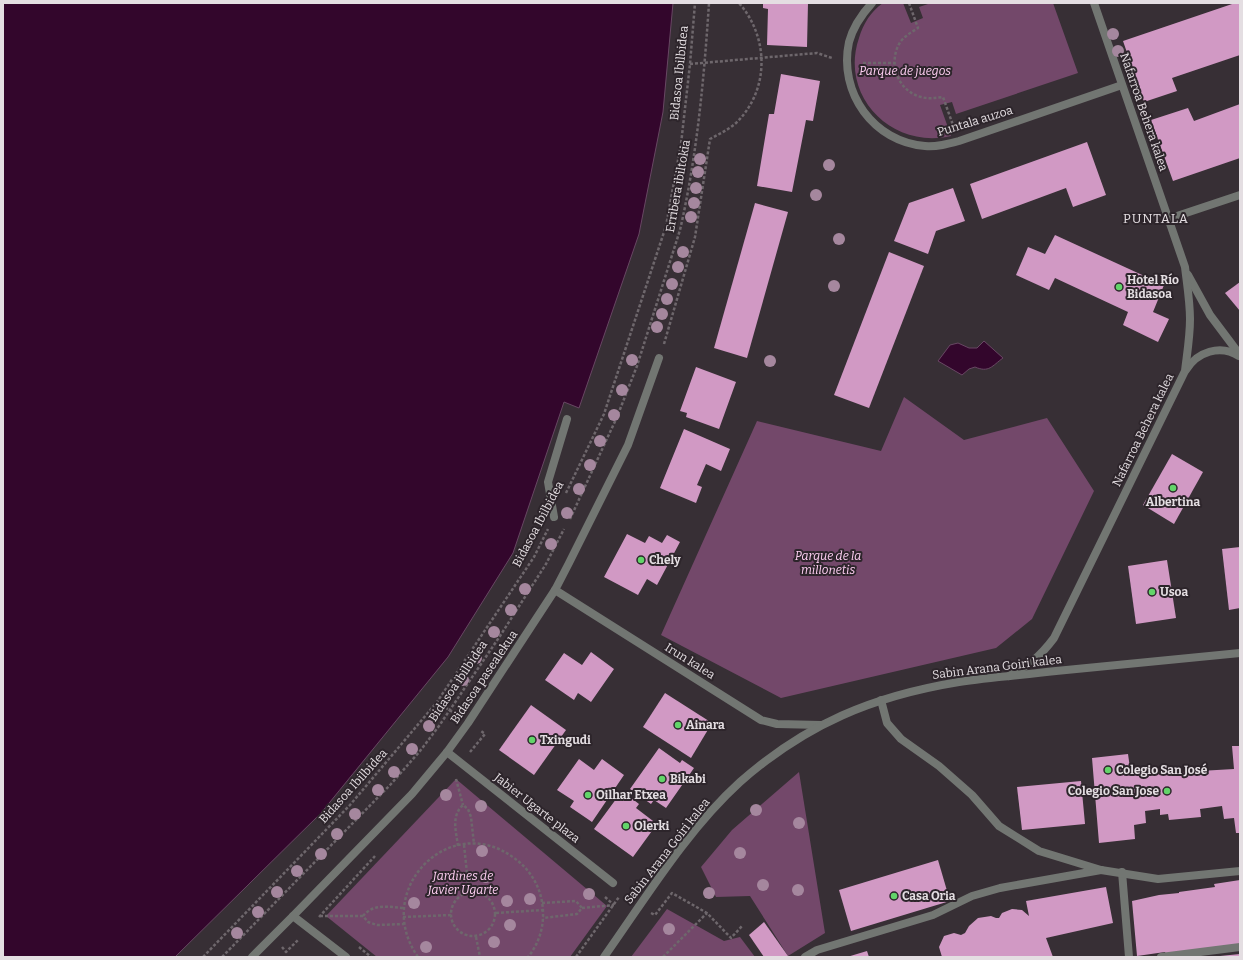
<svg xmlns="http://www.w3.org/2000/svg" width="1243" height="960" viewBox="0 0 1243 960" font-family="Bitter,serif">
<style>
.green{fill:#73486a}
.water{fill:#33062c;stroke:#684763}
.building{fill:#d199c4}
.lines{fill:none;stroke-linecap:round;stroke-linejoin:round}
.path{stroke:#6e676c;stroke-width:2.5;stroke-dasharray:3 2;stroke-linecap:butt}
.service{stroke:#727672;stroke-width:8}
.pedestrian{stroke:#727672;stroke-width:8}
.minor{stroke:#727672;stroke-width:8}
.tertiary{stroke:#727672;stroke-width:8}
.tree{fill:#a5879e}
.poi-dot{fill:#62d469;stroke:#2d252b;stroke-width:1.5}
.labels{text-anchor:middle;stroke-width:4;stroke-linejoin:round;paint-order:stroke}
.park-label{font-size:12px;font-style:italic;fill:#ffcff3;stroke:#2d252b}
.street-label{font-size:12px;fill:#e4dee2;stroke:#2d252b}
.poi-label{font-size:12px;font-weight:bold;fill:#e4dee2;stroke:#2d252b;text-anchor:start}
.neighbourhood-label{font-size:13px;letter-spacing:1px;fill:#e4dee2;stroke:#2d252b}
</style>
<rect width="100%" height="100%" fill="#372f35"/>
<g class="green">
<path d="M 883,3 L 903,3 L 911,23 L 923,18 L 919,7 L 931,3 L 1053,3 L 1078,73 L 956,114 L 952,102 L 940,105 L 951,136 C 892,150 839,96 859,38 C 863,24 871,11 883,3 Z"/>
<path d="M 904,397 L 964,440 L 1047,418 L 1094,491 L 1032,619 L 996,648 L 781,698 L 661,635 L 757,421 L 881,451 Z"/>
<path d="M 799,772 L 825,933 L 788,956 L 750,896 L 716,897 L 701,867 L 732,830 Z"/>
<path d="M 456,779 L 607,906 L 570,957 L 377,957 L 326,916 Z"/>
<path d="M 667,909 L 724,941 L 740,937 L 755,957 L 631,957 Z"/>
</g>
<g class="water">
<path d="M 3,3 L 673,3 L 663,112 L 639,234 L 579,408 L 564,402 L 513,553 L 448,657 L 321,813 L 175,957 L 3,957 Z"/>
<path d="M 984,341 L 1003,358 C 992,366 989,373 975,367 L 969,369 L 962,375 L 938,361 L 950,345 L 958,343 L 969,348 L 977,348 Z"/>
</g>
<g class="building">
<path d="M 763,3 L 808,3 L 807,47 L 767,45 L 768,9 L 763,8 Z"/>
<path d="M 1235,3 L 1240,3 L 1240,55 L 1172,78 L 1177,91 L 1144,102 L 1123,41 Z"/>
<path d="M 781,74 L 820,81 L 813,121 L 806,120 L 792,192 L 757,186 L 769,114 L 774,114 Z"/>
<path d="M 1240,104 L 1240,158 L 1173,181 L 1151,120 L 1188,108 L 1194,121 Z"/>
<path d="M 1087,142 L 1106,195 L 1073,207 L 1066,188 L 982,219 L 970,184 Z"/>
<path d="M 953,188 L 965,221 L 936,231 L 928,254 L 894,241 L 909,203 Z"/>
<path d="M 755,203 L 788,212 L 747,358 L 714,348 Z"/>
<path d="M 1055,235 L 1164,285 L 1153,312 L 1169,319 L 1158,342 L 1123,325 L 1128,312 L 1055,278 L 1049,290 L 1016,275 L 1028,247 L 1045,254 Z"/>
<path d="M 889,252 L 924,266 L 869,408 L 834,395 Z"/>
<path d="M 1240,282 L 1240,311 L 1225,293 Z"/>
<path d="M 696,367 L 736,382 L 719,429 L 686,417 L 687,413 L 680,411 Z"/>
<path d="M 684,429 L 730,449 L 721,471 L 706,464 L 697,485 L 702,487 L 696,503 L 660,488 Z"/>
<path d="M 1172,454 L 1203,472 L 1174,524 L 1143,505 Z"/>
<path d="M 627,534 L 645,543 L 649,536 L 662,543 L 667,535 L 680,542 L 657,585 L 647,579 L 638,595 L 604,577 Z"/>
<path d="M 1240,547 L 1240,608 L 1229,610 L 1222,549 Z"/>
<path d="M 1167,560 L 1176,618 L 1136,624 L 1128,566 Z"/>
<path d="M 591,652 L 614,669 L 591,702 L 578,693 L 574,700 L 545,680 L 564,653 L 582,665 Z"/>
<path d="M 665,693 L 712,723 L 691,758 L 643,727 Z"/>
<path d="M 531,705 L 566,730 L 534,775 L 499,750 Z"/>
<path d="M 1232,746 L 1240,746 L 1240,833 L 1236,833 L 1234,818 L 1224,819 L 1222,806 L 1200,809 L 1201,817 L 1169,820 L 1168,814 L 1160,815 L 1160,809 L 1145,811 L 1146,823 L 1134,825 L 1135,839 L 1099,843 L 1092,758 L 1128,754 L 1131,775 L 1234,769 Z"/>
<path d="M 659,748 L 680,763 L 682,760 L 694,768 L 666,808 L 654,800 L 651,804 L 630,789 Z"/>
<path d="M 579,759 L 594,770 L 602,759 L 624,775 L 592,822 L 570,807 L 574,801 L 557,790 Z"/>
<path d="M 1081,781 L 1085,824 L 1022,830 L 1017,787 Z"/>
<path d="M 622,791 L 639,804 L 636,808 L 657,824 L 633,857 L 594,829 Z"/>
<path d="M 938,860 L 950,901 L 851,931 L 839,890 Z"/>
<path d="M 1240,880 L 1240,944 L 1166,954 L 1165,952 L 1137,956 L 1132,901 L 1159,895 L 1179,893 L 1179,892 L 1215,887 L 1214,884 Z"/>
<path d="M 1106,887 L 1113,923 L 1046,938 L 1053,957 L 942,957 L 939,947 L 944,936 L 954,933 L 961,935 L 965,933 L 969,926 L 978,918 L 991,916 L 996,918 L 999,918 L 1002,913 L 1012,909 L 1022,910 L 1029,916 L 1026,901 Z"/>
<path d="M 764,922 L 788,956 L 787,957 L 764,957 L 749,935 Z"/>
<path d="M 867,951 L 869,957 L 847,957 Z"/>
<path d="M 1240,954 L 1240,957 L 1220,957 L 1220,956 Z"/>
</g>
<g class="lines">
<g class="path">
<path d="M 909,3 L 918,28 C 912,32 906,35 901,41 C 887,61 897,91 921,97 C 928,99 935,98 943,97 L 954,128"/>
<path d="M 863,63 L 894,63"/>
<path d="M 690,64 L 817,53 L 832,58"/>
<path d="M 664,344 L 695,237 L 710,139 C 719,134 728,130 736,123 C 770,90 769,37 739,3"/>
<path d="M 566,493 L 604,414 L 666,226 L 681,144 L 690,64 L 695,3"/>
<path d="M 570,519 L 617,417 L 637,366 L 680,230 C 697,156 704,79 709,3"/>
<path d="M 437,702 L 457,715"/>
<path d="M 470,752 L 485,734 L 481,731"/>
<path d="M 456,779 L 463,805"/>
<path d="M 464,845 L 469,892"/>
<path d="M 458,846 C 456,831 451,816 463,805 L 468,809 L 471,817 L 474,844"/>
<circle cx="473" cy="914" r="22"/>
<path d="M 605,897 L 614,905"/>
<path d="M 542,903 L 576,901 L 582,908 L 577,914 L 543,918"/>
<path d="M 403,908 C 388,907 374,903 363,916 L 368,922 L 377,925 L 404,924"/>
<path d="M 582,908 L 614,905"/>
<path d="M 496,913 L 543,910"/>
<path d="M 651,913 L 655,915 L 672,893 L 707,913 L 731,938 L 742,926"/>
<path d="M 320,916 L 363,916"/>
<path d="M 319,917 L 375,856"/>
<path d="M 403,917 L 451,915"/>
<path d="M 476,937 L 480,957"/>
<path d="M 282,947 L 286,952 L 299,939"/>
<path d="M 359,947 L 371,957"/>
<path d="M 203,957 L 350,805 L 437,702 L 534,557 L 548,529"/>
<path d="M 222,957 L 391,784 L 420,751 L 439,726 L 500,636 L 546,564 L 564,529"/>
<path d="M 418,957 C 371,890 450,810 514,858 C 527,867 537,881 541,897 C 546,918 542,940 528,957"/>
<path d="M 576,957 L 619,897"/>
<path d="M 663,957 L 707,913"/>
</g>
<g class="service">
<path d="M 554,517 L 548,482 L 567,419"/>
<path d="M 805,957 L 817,950 L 933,915 L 972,896 L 1000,888 L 1101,870"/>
</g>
<g class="pedestrian">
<path d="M 1122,872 L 1129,957"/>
<path d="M 1161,957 L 1240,947"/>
</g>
<g class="minor">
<path d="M 872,3 C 862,14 853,27 849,42 C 838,93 874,142 925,146 C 937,147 948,144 959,141 L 1122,85"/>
<path d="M 1168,219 L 1240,195"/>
<path d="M 1188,275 L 1210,315 L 1240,355"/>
<path d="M 1186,370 C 1197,352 1220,344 1239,356"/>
<path d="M 555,590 L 761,720 L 777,724 L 821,725"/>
<path d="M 1009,676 C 1030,664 1039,658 1054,638 L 1185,371 C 1187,354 1190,337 1190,319 C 1190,302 1187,284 1185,267 L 1094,3"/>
<path d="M 881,700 L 887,723 L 901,739 L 939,766 L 972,795 L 999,826 L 1039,851 L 1101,870 L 1158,879 L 1240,871"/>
<path d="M 447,752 L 613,883"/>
<path d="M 293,916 L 346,957"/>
<path d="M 252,957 L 293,916 L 412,794 L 447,752 L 468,723 L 555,590 L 569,563 L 628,445 L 659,358"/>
</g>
<path class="tertiary" d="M 604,957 C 645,899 687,830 740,782 C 806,724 873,696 959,682 C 991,677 1024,675 1056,671 C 1118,665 1179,659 1240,653"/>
</g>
<g class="tree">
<circle cx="1113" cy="34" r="6"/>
<circle cx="1118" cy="51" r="6"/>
<circle cx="700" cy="159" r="6"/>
<circle cx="829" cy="165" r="6"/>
<circle cx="698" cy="172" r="6"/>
<circle cx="696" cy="188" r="6"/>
<circle cx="816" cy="195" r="6"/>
<circle cx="694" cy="203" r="6"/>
<circle cx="691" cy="217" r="6"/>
<circle cx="839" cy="239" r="6"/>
<circle cx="683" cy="252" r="6"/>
<circle cx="678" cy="267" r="6"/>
<circle cx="672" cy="284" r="6"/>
<circle cx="834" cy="286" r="6"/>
<circle cx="667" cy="299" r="6"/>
<circle cx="662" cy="314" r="6"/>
<circle cx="657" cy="327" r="6"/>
<circle cx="632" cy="360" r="6"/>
<circle cx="770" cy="361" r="6"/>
<circle cx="622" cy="390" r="6"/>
<circle cx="614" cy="415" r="6"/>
<circle cx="600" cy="441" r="6"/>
<circle cx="590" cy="465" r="6"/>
<circle cx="579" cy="489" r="6"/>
<circle cx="567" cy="513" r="6"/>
<circle cx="551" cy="544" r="6"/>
<circle cx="525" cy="589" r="6"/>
<circle cx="511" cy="610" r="6"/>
<circle cx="494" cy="632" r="6"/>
<circle cx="476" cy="658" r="6"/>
<circle cx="463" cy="680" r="6"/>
<circle cx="429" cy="726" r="6"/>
<circle cx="412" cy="749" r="6"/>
<circle cx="394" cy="772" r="6"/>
<circle cx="378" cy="790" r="6"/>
<circle cx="446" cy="795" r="6"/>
<circle cx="481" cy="806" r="6"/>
<circle cx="756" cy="810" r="6"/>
<circle cx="355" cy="814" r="6"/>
<circle cx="799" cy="823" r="6"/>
<circle cx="337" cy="834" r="6"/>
<circle cx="482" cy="851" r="6"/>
<circle cx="740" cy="853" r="6"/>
<circle cx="321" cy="854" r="6"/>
<circle cx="297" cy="871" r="6"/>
<circle cx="486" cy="877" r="6"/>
<circle cx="763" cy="885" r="6"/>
<circle cx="798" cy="890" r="6"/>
<circle cx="277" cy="892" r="6"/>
<circle cx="709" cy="893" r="6"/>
<circle cx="589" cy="894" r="6"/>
<circle cx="530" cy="899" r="6"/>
<circle cx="507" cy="901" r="6"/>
<circle cx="414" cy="903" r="6"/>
<circle cx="258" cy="912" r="6"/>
<circle cx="510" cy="925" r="6"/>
<circle cx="669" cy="929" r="6"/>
<circle cx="237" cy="933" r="6"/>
<circle cx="494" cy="942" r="6"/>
<circle cx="426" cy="947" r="6"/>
</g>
<g class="poi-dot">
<circle cx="1119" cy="287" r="4"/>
<circle cx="1173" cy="488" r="4"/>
<circle cx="641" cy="560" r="4"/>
<circle cx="1152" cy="592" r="4"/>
<circle cx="678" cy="725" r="4"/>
<circle cx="532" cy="740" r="4"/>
<circle cx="1108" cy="770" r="4"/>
<circle cx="662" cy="779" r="4"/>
<circle cx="1167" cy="791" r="4"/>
<circle cx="588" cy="795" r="4"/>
<circle cx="626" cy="826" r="4"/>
<circle cx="894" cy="896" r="4"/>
</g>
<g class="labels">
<g class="park-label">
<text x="905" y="75">Parque de juegos</text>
<text x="828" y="560">Parque de la<tspan x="828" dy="14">millonetis</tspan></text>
<text x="463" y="880">Jardines de<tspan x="463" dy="14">Javier Ugarte</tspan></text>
</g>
<g class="street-label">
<text transform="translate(679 73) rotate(-84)" y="4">Bidasoa Ibilbidea</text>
<text transform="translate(1144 112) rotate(71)" y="4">Nafarroa Behera kalea</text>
<text transform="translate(975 121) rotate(-17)" y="4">Puntala auzoa</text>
<text transform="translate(678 186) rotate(-80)" y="4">Erribera ibiltokia</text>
<text transform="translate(1143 430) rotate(-64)" y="4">Nafarroa Behera kalea</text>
<text transform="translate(538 524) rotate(-62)" y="4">Bidasoa Ibilbidea</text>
<text transform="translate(690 661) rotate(32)" y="4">Irun kalea</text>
<text transform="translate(997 667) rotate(-7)" y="4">Sabin Arana Goiri kalea</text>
<text transform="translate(484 677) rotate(-56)" y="4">Bidasoa pasealekua</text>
<text transform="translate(458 681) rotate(-56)" y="4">Bidasoa ibilbidea</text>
<text transform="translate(353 786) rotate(-48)" y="4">Bidasoa Ibilbidea</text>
<text transform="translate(537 808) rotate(38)" y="4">Jabier Ugarte plaza</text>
<text transform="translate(667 851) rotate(-52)" y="4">Sabin Arana Goiri kalea</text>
</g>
<g class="poi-label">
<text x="1127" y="284">Hotel Río<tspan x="1127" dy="14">Bidasoa</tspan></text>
<text x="1173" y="506" text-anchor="middle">Albertina</text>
<text x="649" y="564">Chely</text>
<text x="1160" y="596">Usoa</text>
<text x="686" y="729">Ainara</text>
<text x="540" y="744">Txingudi</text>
<text x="1116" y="774">Colegio San José</text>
<text x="670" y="783">Bikabi</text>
<text x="1159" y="795" text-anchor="end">Colegio San Jose</text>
<text x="596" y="799">Oilhar Etxea</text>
<text x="634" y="830">Olerki</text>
<text x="902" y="900">Casa Oria</text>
</g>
<g class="neighbourhood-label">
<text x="1156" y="223">PUNTALA</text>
</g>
</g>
<rect width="1243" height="960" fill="none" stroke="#e4dee2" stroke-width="8"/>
</svg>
